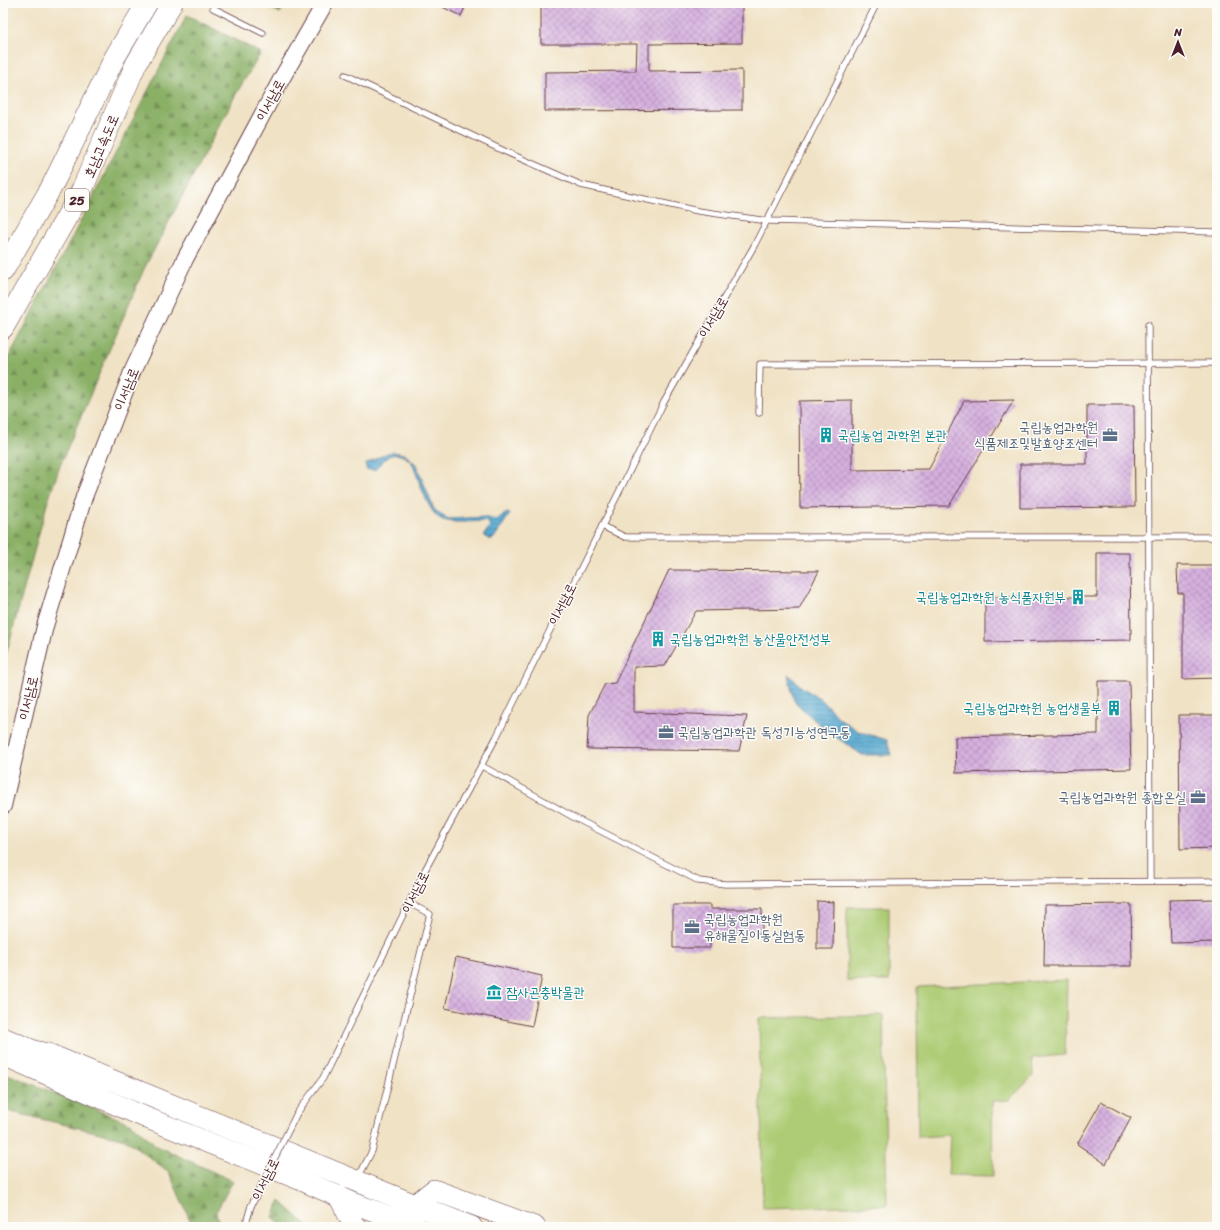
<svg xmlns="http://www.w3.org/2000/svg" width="1220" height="1230" viewBox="0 0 1220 1230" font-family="Sriracha,'Poor Story',sans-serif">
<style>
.forest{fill:url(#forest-firs);stroke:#6a6848}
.garden{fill:#adcc74;stroke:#7c7650}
.water{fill:url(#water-rules);stroke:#4f647e}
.building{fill:url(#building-cross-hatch)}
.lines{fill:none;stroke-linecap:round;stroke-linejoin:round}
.lane-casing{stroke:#633c42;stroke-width:7}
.secondary-casing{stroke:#633c42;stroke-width:18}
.highway-casing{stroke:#633c42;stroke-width:22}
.lane{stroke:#fff;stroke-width:5.5}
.secondary{stroke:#fff;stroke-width:16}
.highway{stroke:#fff;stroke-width:21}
.lane-bridge-casing{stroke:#633c42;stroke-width:7;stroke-linecap:butt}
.lane-bridge{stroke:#fff;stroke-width:5.5}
.labels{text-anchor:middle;stroke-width:3;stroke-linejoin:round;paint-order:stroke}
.shield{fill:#fdfcf7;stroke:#806168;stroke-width:1}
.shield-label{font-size:13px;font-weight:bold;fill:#4a1f2b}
.street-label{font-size:14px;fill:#4a1f2b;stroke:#fdfcf7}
.service-label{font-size:14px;fill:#4e5e75;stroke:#fdfcf7;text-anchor:end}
.culture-label{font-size:14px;fill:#0d838f;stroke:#fdfcf7;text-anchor:start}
</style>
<defs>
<pattern id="forest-firs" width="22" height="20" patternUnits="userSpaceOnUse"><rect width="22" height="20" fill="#8ab066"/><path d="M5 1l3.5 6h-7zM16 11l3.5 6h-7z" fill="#738f54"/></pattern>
<pattern id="water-rules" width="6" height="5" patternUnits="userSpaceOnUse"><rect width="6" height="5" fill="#54a8d0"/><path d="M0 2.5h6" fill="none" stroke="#4888a9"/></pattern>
<pattern id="building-cross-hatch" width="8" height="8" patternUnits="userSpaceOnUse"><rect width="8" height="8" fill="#d6b1df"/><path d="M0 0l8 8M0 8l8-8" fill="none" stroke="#b08fb5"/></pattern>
</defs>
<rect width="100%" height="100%" fill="#fdfcf7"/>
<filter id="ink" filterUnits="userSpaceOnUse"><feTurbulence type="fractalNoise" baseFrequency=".025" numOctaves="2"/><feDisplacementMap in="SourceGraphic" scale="8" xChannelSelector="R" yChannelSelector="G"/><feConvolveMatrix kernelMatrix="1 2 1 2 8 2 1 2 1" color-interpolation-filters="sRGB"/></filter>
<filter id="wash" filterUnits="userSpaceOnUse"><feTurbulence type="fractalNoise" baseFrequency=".012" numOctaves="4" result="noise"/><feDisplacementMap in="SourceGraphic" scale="16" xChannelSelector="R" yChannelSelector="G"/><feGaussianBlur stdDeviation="0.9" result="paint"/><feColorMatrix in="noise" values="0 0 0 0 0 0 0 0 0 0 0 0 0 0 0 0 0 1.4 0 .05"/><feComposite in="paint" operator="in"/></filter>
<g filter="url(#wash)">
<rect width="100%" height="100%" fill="#f0e2c5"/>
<g class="forest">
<path d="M 261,3 L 286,3 L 280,13 Z"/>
<path d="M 187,15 L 261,53 L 236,94 L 144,269 L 61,463 L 47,504 L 3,666 L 3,368 L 67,247 Z"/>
<path d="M 3,1074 L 10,1075 L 132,1124 L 157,1146 L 233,1181 L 216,1212 L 220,1227 L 193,1227 L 169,1172 L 125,1139 L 3,1110 Z"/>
<path d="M 280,1201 L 309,1227 L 284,1227 L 273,1217 Z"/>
</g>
<g class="garden">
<rect x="847" y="907" width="42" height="74"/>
<path d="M 1067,980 L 1065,1055 L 1032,1058 L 1033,1076 L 1009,1100 L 992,1101 L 993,1176 L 948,1175 L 950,1135 L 918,1137 L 917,987 Z"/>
<path d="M 883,1015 L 887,1205 L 763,1208 L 759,1018 Z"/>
</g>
<g class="water">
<path d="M 394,452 L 404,454 L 416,464 L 434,509 L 441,515 L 449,519 L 484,517 L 496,520 L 507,513 L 510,514 L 494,538 L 489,540 L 484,535 L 490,526 L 487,521 C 475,521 455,524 443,520 C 428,516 418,475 411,461 C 394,448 386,456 375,470 L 369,470 L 366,469 L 366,464 L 387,453 Z"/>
<path d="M 788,674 L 803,688 L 821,699 L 839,718 L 858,731 L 887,740 L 891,755 L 862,755 L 823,728 L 794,701 Z"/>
</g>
<g id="blocks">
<g class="building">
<path d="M 434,3 L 467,3 L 461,16 Z"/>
<path d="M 541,3 L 742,3 L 742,43 L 649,44 L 649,71 L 742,70 L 742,110 L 545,111 L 545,72 L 636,71 L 637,44 L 541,44 Z"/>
<path d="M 852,400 L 852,470 L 929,469 L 964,401 L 1014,400 L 949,506 L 800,508 L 799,401 Z"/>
<path d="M 1087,405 L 1134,405 L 1135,507 L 1020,508 L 1020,464 L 1087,464 Z"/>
<path d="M 1097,553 L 1130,553 L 1131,640 L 985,642 L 985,597 L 1097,597 Z"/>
<path d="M 1177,565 L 1217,565 L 1217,678 L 1183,679 L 1183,593 L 1178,593 Z"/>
<path d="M 669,570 L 819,571 L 799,609 L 696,611 L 665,666 L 634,667 L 634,712 L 747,716 L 739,751 L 587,749 L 589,715 L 605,684 L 615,683 Z"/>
<path d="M 1098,681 L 1129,681 L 1131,769 L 956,773 L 955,737 L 1098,734 Z"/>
<path d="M 1179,715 L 1217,715 L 1217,848 L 1180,849 Z"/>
<path d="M 1217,899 L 1217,942 L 1171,943 L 1169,900 Z"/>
<path d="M 817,901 L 834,902 L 833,949 L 817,949 Z"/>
<path d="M 1131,904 L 1132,966 L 1044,966 L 1045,905 Z"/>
<path d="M 673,905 L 710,905 L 710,909 L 762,909 L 762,934 L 710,934 L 710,948 L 673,948 Z"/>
<path d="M 456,957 L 542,976 L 532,1026 L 445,1008 Z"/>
<path d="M 1101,1102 L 1131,1118 L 1106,1164 L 1077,1144 Z"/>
</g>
</g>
</g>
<g filter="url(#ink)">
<use href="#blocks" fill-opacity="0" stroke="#633c42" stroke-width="1"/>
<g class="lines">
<g class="lane-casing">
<g id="lane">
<path d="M 213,8 L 263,33"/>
<path d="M 345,75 L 504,151 L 581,185 L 698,211 L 768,221 L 1217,232"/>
<path d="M 1148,325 L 1150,881"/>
<path d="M 759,413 L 760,364 L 1217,363"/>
<path d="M 602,526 L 625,537 L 1217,537"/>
<path d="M 482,766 L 575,818 L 699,881 L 725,884 L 1217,881"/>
<path d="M 297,1113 L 323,1078 L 425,870 L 496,738 L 664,402 L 754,246 L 877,3"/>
<path d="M 358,1178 L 372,1151 L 430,914 L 409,903"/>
<path d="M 245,1227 L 251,1206"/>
</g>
</g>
<g class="secondary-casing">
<path id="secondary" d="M 3,806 L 45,626 L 84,497 L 133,370 L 185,259 L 283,76 L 325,3"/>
</g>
<g class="highway-casing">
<g id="highway">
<path d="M 3,271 L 52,186 L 115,57 L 147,3"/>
<path d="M 3,328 L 81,192 L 136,64 L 172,3"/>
<path d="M 3,1038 L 34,1051 L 48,1054 L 415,1205 L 472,1227"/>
<path d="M 3,1055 L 147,1118 L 299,1179 L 353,1203 L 417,1227"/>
<path d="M 339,1196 L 354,1226 L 356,1227"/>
<path d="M 415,1205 L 434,1190 L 535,1227"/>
</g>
</g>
<use href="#lane" class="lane"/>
<use href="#secondary" class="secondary"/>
<use href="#highway" class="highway"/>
<g class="lane-bridge-casing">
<path id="lane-bridge" d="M 251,1206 L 297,1113"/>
</g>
<use href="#lane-bridge" class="lane-bridge"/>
</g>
</g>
<defs>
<g id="building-bare" transform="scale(1.2)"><path d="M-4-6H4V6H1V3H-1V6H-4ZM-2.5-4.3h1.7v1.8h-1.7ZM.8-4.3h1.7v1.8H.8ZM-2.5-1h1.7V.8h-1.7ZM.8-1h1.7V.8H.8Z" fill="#0f9aa8" stroke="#fdfcf7" stroke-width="2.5" paint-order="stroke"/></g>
<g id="office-bare" transform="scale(1.2)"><path d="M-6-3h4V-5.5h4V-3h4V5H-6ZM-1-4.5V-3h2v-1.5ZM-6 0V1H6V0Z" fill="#5c6f8a" stroke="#fdfcf7" stroke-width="2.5" paint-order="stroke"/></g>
<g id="museum-bare" transform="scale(1.2)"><path d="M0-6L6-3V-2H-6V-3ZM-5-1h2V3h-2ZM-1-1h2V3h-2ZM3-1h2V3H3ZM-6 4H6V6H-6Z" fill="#0f9aa8" stroke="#fdfcf7" stroke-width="2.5" paint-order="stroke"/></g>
</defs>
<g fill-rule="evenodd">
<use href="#building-bare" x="826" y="435"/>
<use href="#office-bare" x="1110" y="435"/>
<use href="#building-bare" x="1078" y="597"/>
<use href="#building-bare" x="658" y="639"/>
<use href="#building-bare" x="1114" y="708"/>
<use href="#office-bare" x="666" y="732"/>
<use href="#office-bare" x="1198" y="797"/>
<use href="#office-bare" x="692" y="927"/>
<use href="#museum-bare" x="494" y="992"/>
</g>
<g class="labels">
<rect class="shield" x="65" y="189" width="24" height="22" rx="3"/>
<g class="shield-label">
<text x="77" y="205">25</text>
</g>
<g class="street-label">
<text transform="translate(270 100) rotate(-62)" y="5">이서남로</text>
<text transform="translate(101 146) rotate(-67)" y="5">호남고속도로</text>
<text transform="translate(713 317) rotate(-60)" y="5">이서남로</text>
<text transform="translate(126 389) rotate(-68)" y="5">이서남로</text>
<text transform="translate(562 604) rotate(-63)" y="5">이서남로</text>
<text transform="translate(28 698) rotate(-77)" y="5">이서남로</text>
<text transform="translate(415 892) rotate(-64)" y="5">이서남로</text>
<text transform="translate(265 1179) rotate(-64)" y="5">이서남로</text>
</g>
<g class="service-label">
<text x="1098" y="432">국립농업과학원<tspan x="1098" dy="16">식품제조및발효양조센터</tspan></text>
<text x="678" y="737" text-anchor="start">국립농업과학관 독성기능성연구동</text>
<text x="1186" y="802">국립농업과학원 종합온실</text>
<text x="704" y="924" text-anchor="start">국립농업과학원<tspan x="704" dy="16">유해물질이동실험동</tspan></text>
</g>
<g class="culture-label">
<text x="838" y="440">국립농업 과학원 본관</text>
<text x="1066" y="602" text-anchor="end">국립농업과학원 농식품자원부</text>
<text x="670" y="644">국립농업과학원 농산물안전성부</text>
<text x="1102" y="713" text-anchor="end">국립농업과학원 농업생물부</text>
<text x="506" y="997">잠사곤충박물관</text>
</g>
</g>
<rect width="1220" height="1230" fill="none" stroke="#fdfcf7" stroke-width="16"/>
<g transform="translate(1178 42)" stroke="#fdfcf7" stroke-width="3" paint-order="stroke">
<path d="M0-3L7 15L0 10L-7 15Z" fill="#4a1f2b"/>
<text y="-6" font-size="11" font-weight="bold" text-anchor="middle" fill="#4a1f2b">N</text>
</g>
</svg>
